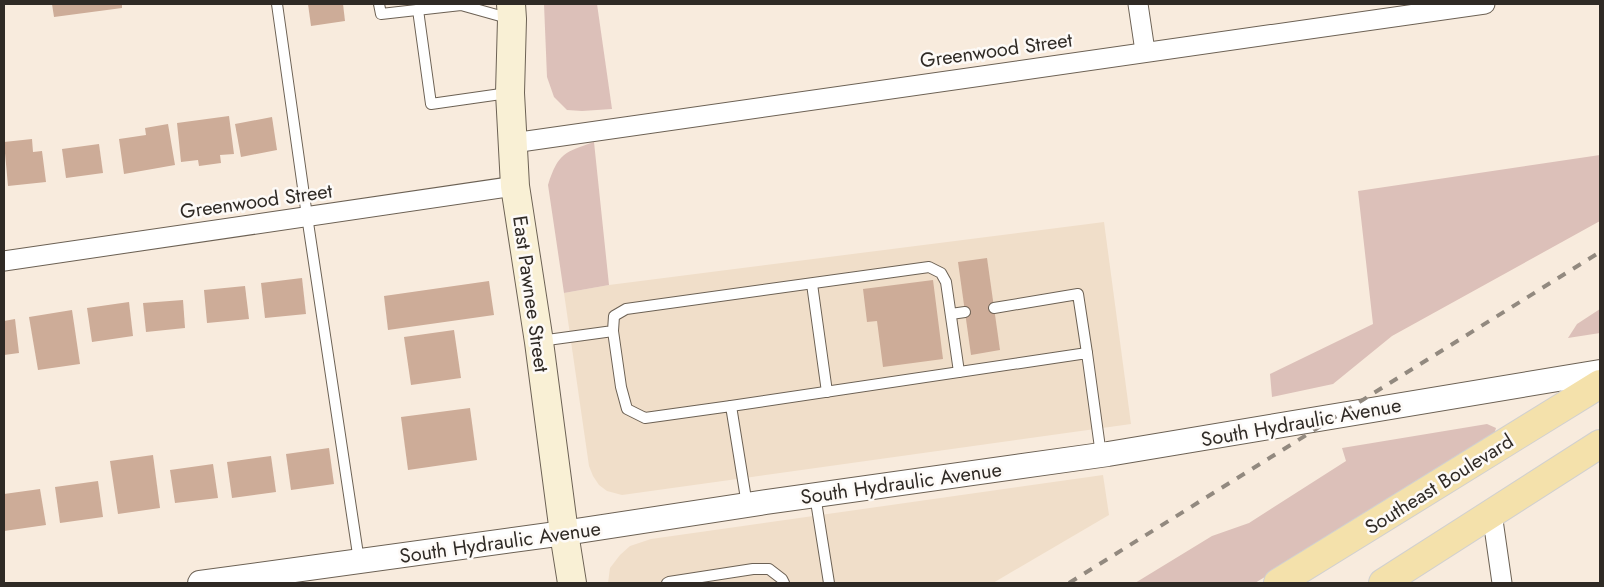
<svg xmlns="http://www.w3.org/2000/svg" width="1604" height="587" viewBox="0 0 1604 587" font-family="Jost,sans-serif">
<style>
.built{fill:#f0dec9}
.green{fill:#dcc0b9}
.building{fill:#cdac98}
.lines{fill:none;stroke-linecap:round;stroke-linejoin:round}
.service-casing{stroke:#6c6154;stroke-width:12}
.minor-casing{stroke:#6c6154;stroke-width:21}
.tertiary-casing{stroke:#6c6154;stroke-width:26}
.secondary-casing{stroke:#6c6154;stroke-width:30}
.primary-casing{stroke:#d1d0cf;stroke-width:30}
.service{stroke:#fff;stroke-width:10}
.minor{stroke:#fff;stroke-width:19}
.tertiary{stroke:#fff;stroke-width:24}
.secondary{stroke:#f9f0d5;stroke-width:28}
.primary{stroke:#f4e1ab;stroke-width:28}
.rail{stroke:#92897f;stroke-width:4;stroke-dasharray:9 9;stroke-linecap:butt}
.labels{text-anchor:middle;stroke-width:5;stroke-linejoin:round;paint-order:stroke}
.street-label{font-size:20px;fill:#2f2a25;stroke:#fdfaf7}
</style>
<rect width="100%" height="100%" fill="#f8ebdd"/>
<g class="built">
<path d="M 1104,222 L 1131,424 L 622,495 L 607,491 L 599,485 L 593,476 L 589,466 L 564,293 L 609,285 Z"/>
<path d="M 1103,475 L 1109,515 L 993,583 L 608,583 L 610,568 L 620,555 L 630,546 L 651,539 Z"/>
</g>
<g class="green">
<path d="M 544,4 L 597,4 L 612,109 L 582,111 L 567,110 L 554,97 L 547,77 Z"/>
<path d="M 594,142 L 609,285 L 564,293 L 548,185 C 558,153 565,152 594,142 Z"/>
<path d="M 1600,155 L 1600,221 L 1392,336 L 1333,384 L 1272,397 L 1270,374 L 1373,324 L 1358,191 Z"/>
<path d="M 1600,309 L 1600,333 L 1568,338 L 1577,324 Z"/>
<path d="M 1487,424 L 1496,428 L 1494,435 L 1255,583 L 1135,583 L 1212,536 L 1249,523 L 1346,461 L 1342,448 Z"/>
</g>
<g class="building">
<path d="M 52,4 L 122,4 L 122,8 L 54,17 Z"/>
<path d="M 308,4 L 343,4 L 345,21 L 311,26 Z"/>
<path d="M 229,116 L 234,154 L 220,155 L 221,163 L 199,166 L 198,160 L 181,162 L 177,123 Z"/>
<path d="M 272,117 L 277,150 L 241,157 L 235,124 Z"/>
<path d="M 168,124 L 175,165 L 124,174 L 119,139 L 146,135 L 145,128 Z"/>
<path d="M 32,139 L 33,152 L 42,151 L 46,182 L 8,186 L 4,142 Z"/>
<path d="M 99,144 L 103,173 L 66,178 L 62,149 Z"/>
<path d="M 987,258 L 1000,350 L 971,355 L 958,262 Z"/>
<path d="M 302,278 L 306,314 L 265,318 L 261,283 Z"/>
<path d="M 933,280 L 943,359 L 883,367 L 877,321 L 867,322 L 863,289 Z"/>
<path d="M 489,281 L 494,315 L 388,330 L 384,296 Z"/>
<path d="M 245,286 L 249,319 L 207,323 L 204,290 Z"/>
<path d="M 183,300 L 185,328 L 146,332 L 143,303 Z"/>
<path d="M 129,302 L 133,336 L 92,342 L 87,308 Z"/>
<path d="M 72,310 L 80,364 L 38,370 L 29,317 Z"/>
<path d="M 15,319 L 19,353 L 4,355 L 4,321 Z"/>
<path d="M 454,330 L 461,378 L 411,385 L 404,337 Z"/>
<path d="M 470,408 L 477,460 L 408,470 L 401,417 Z"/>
<path d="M 329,448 L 334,484 L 291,490 L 286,454 Z"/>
<path d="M 153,455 L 160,508 L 118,514 L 110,461 Z"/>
<path d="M 271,456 L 276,492 L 232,498 L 227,462 Z"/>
<path d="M 213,464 L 218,498 L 175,503 L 170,470 Z"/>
<path d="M 98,481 L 103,517 L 60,523 L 55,487 Z"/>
<path d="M 40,489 L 46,525 L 4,531 L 4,494 Z"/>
</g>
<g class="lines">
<g class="service-casing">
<g id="service">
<path d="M 277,4 L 307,216 L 359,561"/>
<path d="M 379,4 L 381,14 L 461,5 L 511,19"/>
<path d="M 418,10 L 431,104 L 508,93"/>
<path d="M 812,284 L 827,392"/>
<path d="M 994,308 L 1078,294 L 1087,353"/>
<path d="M 951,314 L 965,312"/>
<path d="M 613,331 L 621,387 L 627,409 L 645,418 L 731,406 L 747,505"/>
<path d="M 540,341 L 613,331 L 614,316 L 626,309 L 929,267 L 941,273 L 946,282 L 959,372"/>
<path d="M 731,406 L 1087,353 L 1101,455"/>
<path d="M 815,495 L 829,583"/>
<path d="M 667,583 L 669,582 L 753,569 L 769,569 L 782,579 L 784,583"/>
</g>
</g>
<g class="minor-casing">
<g id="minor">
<path d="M 1138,4 L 1145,51"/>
<path d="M 513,143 L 1485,4"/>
<path d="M 4,261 L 515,186"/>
<path d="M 1492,513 L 1502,583"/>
</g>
</g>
<g class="tertiary-casing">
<path id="tertiary" d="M 200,583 L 564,533 L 766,502 L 1108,454 L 1600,372"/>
</g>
<g class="secondary-casing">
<path id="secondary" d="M 511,4 L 512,19 L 510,93 L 515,186 L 539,342 L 564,533 L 572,583"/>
</g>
<g class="primary-casing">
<g id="primary">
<path d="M 1278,583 L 1600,384"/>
<path d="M 1383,583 L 1600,444"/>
</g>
</g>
<use href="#service" class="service"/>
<use href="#minor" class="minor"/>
<use href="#tertiary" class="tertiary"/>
<use href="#secondary" class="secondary"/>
<use href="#primary" class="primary"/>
<path class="rail" d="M 1069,583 L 1600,252"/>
</g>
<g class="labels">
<g class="street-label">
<text transform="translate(996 50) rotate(-8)" y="7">Greenwood Street</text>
<text transform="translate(256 201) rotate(-8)" y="7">Greenwood Street</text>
<text transform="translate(531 294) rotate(82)" y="7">East Pawnee Street</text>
<text transform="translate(1301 422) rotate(-10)" y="7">South Hydraulic Avenue</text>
<text transform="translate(901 483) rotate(-8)" y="7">South Hydraulic Avenue</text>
<text transform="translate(1439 484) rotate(-32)" y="7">Southeast Boulevard</text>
<text transform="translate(500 542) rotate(-8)" y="7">South Hydraulic Avenue</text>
</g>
</g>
<rect width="1604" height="587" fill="none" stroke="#2f2a25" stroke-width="10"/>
</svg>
